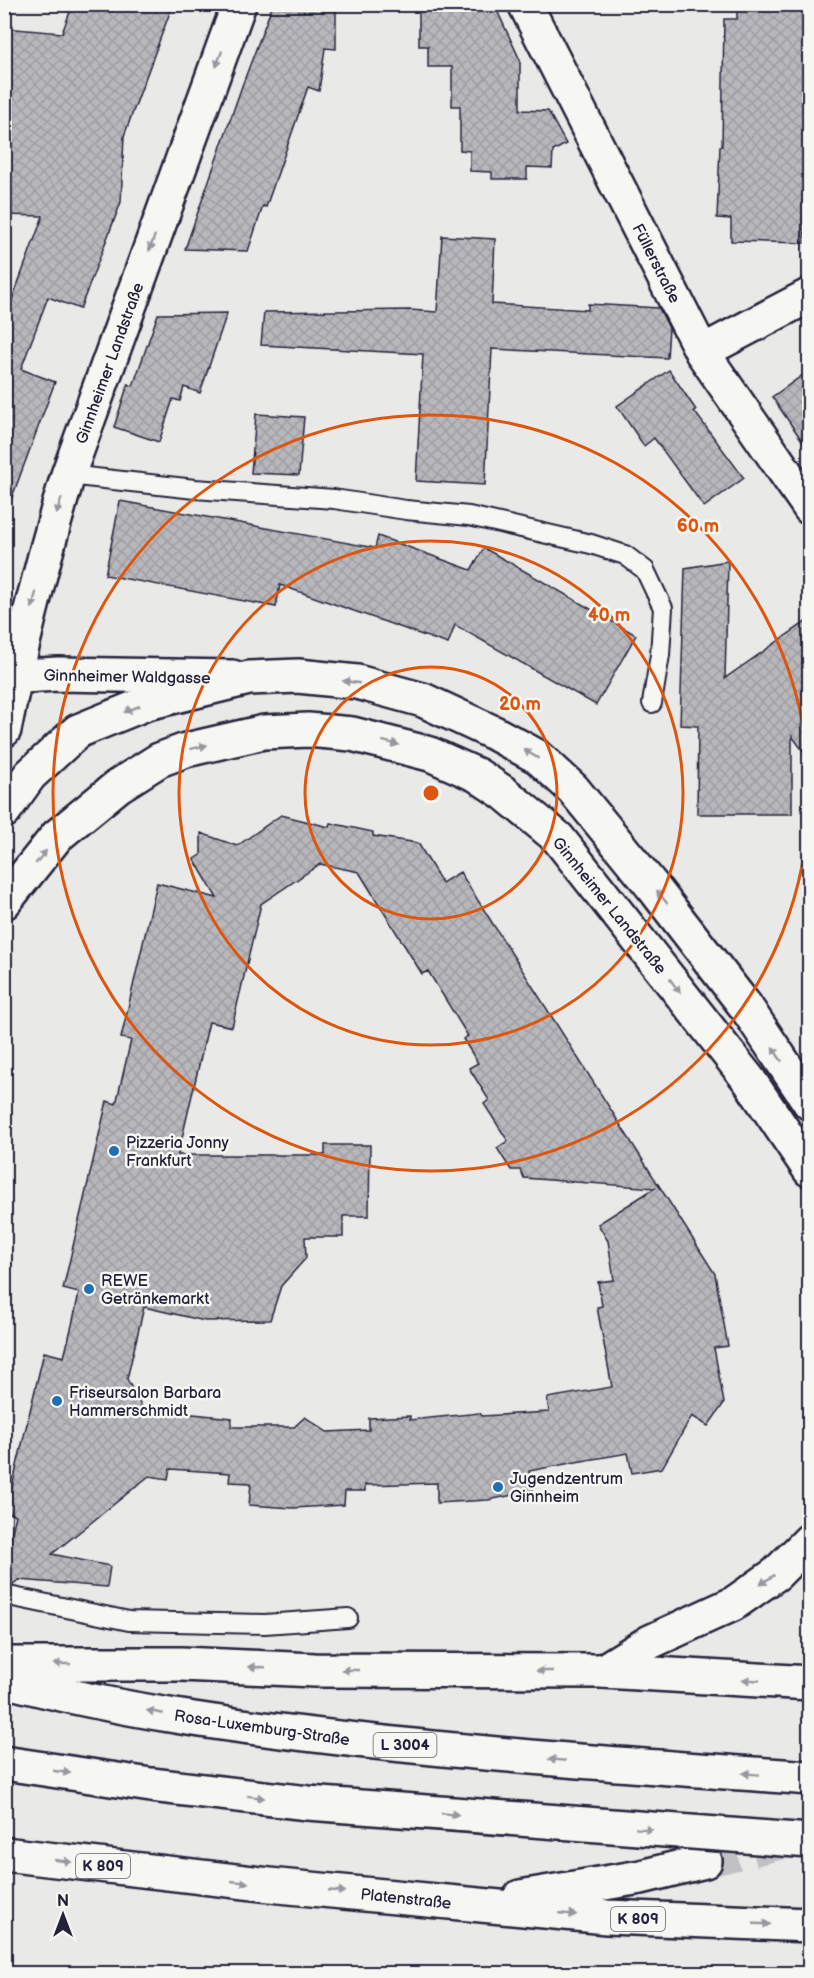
<svg xmlns="http://www.w3.org/2000/svg" width="814" height="1978" viewBox="0 0 814 1978" font-family="'Balsamiq Sans',sans-serif">
<style>
.building{fill:url(#building-cross-hatch);stroke:#22223b;stroke-width:1.5;fill-rule:evenodd}
.lines{fill:none;stroke-linecap:round;stroke-linejoin:round}
.primary-tunnel{stroke:#c1c1c5;stroke-width:33;stroke-dasharray:33 16;stroke-linecap:butt}
.lane-casing{stroke:#22223b;stroke-width:22}
.street-casing{stroke:#22223b;stroke-width:38}
.secondary-casing{stroke:#22223b;stroke-width:38}
.primary-casing{stroke:#22223b;stroke-width:38}
.highway-casing{stroke:#22223b;stroke-width:38}
.lane{stroke:#f6f6f2;stroke-width:18}
.street{stroke:#f6f6f2;stroke-width:33}
.secondary{stroke:#f6f6f2;stroke-width:33}
.primary{stroke:#f6f6f2;stroke-width:33}
.highway{stroke:#f6f6f2;stroke-width:33}
.highway-bridge-casing{stroke:#22223b;stroke-width:38;stroke-linecap:butt}
.highway-bridge{stroke:#f6f6f2;stroke-width:33}
.oneway{fill:#9797a0}
.ring{fill:none;stroke:#de560e;stroke-width:3}
.poi-dot{fill:#1f6fb2;stroke:#f6f6f2;stroke-width:2}
.labels{text-anchor:middle;stroke-width:5;stroke-linejoin:round;paint-order:stroke}
.shield{fill:#f6f6f2;stroke:#626272;stroke-width:1.5}
.shield-label{font-size:15px;font-weight:bold;fill:#22223b}
.street-label{font-size:16px;fill:#22223b;stroke:#f6f6f2}
.poi-label{font-size:16px;fill:#22223b;stroke:#f6f6f2;text-anchor:start}
.centre{fill:#de560e;stroke:#f6f6f2;stroke-width:3}
.ring-label{font-size:18px;text-anchor:middle;font-weight:bold;fill:#de560e;stroke:#f6f6f2;stroke-width:5;stroke-linejoin:round;paint-order:stroke}
</style>
<defs>
<pattern id="building-cross-hatch" width="8" height="8" patternUnits="userSpaceOnUse" patternTransform="scale(1.5)"><rect width="8" height="8" fill="#b8b8bc"/><path d="M0 0l8 8M0 8l8-8" fill="none" stroke="#9e9ea2"/></pattern>
</defs>
<rect width="100%" height="100%" fill="#e9e9e7"/>
<filter id="ink" filterUnits="userSpaceOnUse"><feTurbulence type="fractalNoise" baseFrequency=".0167" numOctaves="2"/><feDisplacementMap in="SourceGraphic" scale="12" xChannelSelector="R" yChannelSelector="G"/><feConvolveMatrix kernelMatrix="1 2 1 2 8 2 1 2 1" color-interpolation-filters="sRGB"/></filter>
<g filter="url(#ink)">
<g class="building">
<path d="M 73,4 L 173,4 L 124,136 L 121,202 L 80,309 L 48,297 L 21,369 L 55,382 L 8,508 L 4,508 L 4,321 L 43,216 L 4,215 L 4,28 L 62,33 Z"/>
<path d="M 273,4 L 336,4 L 336,49 L 325,48 L 319,91 L 308,87 L 266,207 L 263,206 L 248,251 L 185,249 L 242,86 Z"/>
<path d="M 419,4 L 494,4 L 520,60 L 520,110 L 548,111 L 566,144 L 553,151 L 552,168 L 527,167 L 527,179 L 492,179 L 492,172 L 470,171 L 470,151 L 460,150 L 460,106 L 452,106 L 452,67 L 428,67 L 428,46 L 419,46 Z"/>
<path d="M 737,4 L 810,4 L 804,243 L 731,241 L 731,219 L 717,218 L 720,146 L 722,146 L 724,19 L 737,19 Z"/>
<path d="M 442,236 L 495,239 L 492,304 L 588,310 L 588,304 L 659,308 L 669,328 L 667,358 L 492,349 L 485,485 L 416,481 L 423,354 L 261,345 L 264,312 L 410,310 L 437,312 Z"/>
<path d="M 227,313 L 200,393 L 184,387 L 180,401 L 173,399 L 159,442 L 114,427 L 128,384 L 133,386 L 158,314 Z"/>
<path d="M 669,370 L 696,410 L 694,411 L 744,478 L 704,507 L 654,438 L 644,446 L 617,406 Z"/>
<path d="M 810,370 L 810,452 L 772,397 Z"/>
<path d="M 256,414 L 304,417 L 299,475 L 251,473 Z"/>
<path d="M 120,501 L 375,548 L 378,536 L 471,570 L 484,548 L 636,635 L 596,705 L 455,625 L 448,644 L 280,585 L 276,607 L 105,575 Z"/>
<path d="M 728,561 L 725,678 L 810,619 L 810,760 L 792,736 L 792,814 L 697,814 L 698,726 L 680,725 L 685,568 Z"/>
<path d="M 281,815 L 329,827 L 330,823 L 373,832 L 373,836 L 418,843 L 442,883 L 460,872 L 715,1274 L 728,1346 L 714,1348 L 724,1403 L 708,1426 L 692,1416 L 662,1468 L 632,1473 L 628,1453 L 576,1462 L 529,1471 L 533,1491 L 488,1500 L 437,1503 L 437,1483 L 365,1485 L 365,1491 L 345,1491 L 344,1505 L 293,1508 L 249,1505 L 251,1483 L 229,1482 L 230,1473 L 170,1469 L 168,1479 L 149,1476 L 52,1554 L 110,1566 L 107,1587 L 19,1580 L 12,1585 L 4,1584 L 4,1566 L 16,1515 L 6,1512 L 44,1352 L 64,1357 L 72,1325 L 79,1293 L 63,1289 L 107,1101 L 116,1104 L 131,1040 L 121,1038 L 157,883 L 217,898 L 194,859 L 201,855 L 201,833 L 237,846 ZM 320,864 L 359,872 L 422,974 L 428,971 L 468,1036 L 463,1039 L 478,1063 L 469,1068 L 489,1100 L 484,1104 L 508,1141 L 497,1148 L 511,1170 L 520,1170 L 524,1178 L 655,1188 L 598,1224 L 608,1241 L 614,1280 L 598,1282 L 602,1306 L 597,1307 L 612,1387 L 547,1398 L 549,1412 L 482,1416 L 480,1413 L 410,1420 L 410,1416 L 369,1418 L 369,1430 L 327,1432 L 305,1417 L 294,1427 L 231,1427 L 232,1418 L 143,1409 L 127,1379 L 144,1307 L 205,1321 L 270,1320 L 281,1286 L 306,1258 L 305,1237 L 343,1237 L 343,1216 L 369,1216 L 370,1145 L 325,1145 L 325,1155 L 178,1155 L 209,1022 L 232,1027 L 261,904 Z"/>
</g>
<g class="lines">
<path class="primary-tunnel" d="M 705,1861 L 785,1842"/>
<g class="lane-casing">
<g id="lane">
<path d="M 68,475 L 195,489 L 334,499 L 406,510 L 469,516 L 591,544 L 625,555 L 645,570 L 663,608 L 660,655 L 652,703"/>
<path d="M 4,1595 L 129,1621 L 265,1624 L 348,1618"/>
</g>
</g>
<g class="street-casing">
<g id="street">
<path d="M 525,4 L 702,352 L 810,508"/>
<path d="M 702,352 L 810,295"/>
<path d="M 4,677 L 58,674 L 232,677"/>
<path d="M 4,730 C 21,644 43,559 68,475 L 239,4"/>
</g>
</g>
<g class="secondary-casing">
<g id="secondary">
<path d="M 4,811 L 30,775 L 78,731 L 147,703 L 249,678 L 298,676 L 357,682 L 423,700 L 494,733 L 538,757 L 573,789 L 653,887 L 746,1007 L 810,1103"/>
<path d="M 4,902 L 57,836 L 118,786 L 159,760 L 186,750 L 264,732 L 308,730 L 352,734 L 430,754 L 477,775 L 504,793 L 558,838 L 749,1080 L 810,1170"/>
</g>
</g>
<g class="primary-casing">
<g id="primary">
<path d="M 4,1854 L 279,1886 L 607,1917 L 810,1925"/>
<path d="M 520,1897 L 641,1877 L 705,1861"/>
</g>
</g>
<g class="highway-casing">
<g id="highway">
<path d="M 4,1664 L 181,1664 L 315,1670 L 603,1671 L 810,1683"/>
<path d="M 603,1671 L 650,1642 L 733,1604 L 776,1574 L 810,1540"/>
<path d="M 4,1680 C 120,1711 239,1727 357,1740 C 508,1757 659,1767 810,1778"/>
</g>
</g>
<use href="#lane" class="lane"/>
<use href="#street" class="street"/>
<use href="#secondary" class="secondary"/>
<use href="#primary" class="primary"/>
<use href="#highway" class="highway"/>
<g class="highway-bridge-casing">
<path id="highway-bridge" d="M 4,1763 L 151,1785 L 308,1803 L 810,1841"/>
</g>
<use href="#highway-bridge" class="highway-bridge"/>
</g>
<defs><path id="oneway-solid" d="M-6-.8H1V-3.2L6.5 0L1 3.2V.8H-6Z" transform="scale(1.5)"/></defs>
<g class="oneway">
<use href="#oneway-solid" transform="translate(219 59) rotate(110)"/>
<use href="#oneway-solid" transform="translate(152 243) rotate(110)"/>
<use href="#oneway-solid" transform="translate(59 506) rotate(107)"/>
<use href="#oneway-solid" transform="translate(34 600) rotate(104)"/>
<use href="#oneway-solid" transform="translate(351 682) rotate(-172)"/>
<use href="#oneway-solid" transform="translate(132 709) rotate(158)"/>
<use href="#oneway-solid" transform="translate(391 743) rotate(14)"/>
<use href="#oneway-solid" transform="translate(199 747) rotate(-14)"/>
<use href="#oneway-solid" transform="translate(531 754) rotate(-149)"/>
<use href="#oneway-solid" transform="translate(41 857) rotate(-51)"/>
<use href="#oneway-solid" transform="translate(662 897) rotate(-128)"/>
<use href="#oneway-solid" transform="translate(675 986) rotate(53)"/>
<use href="#oneway-solid" transform="translate(777 1054) rotate(-123)"/>
<use href="#oneway-solid" transform="translate(767 1580) rotate(146)"/>
<use href="#oneway-solid" transform="translate(62 1664) rotate(-180)"/>
<use href="#oneway-solid" transform="translate(257 1667) rotate(-178)"/>
<use href="#oneway-solid" transform="translate(350 1670) rotate(-180)"/>
<use href="#oneway-solid" transform="translate(545 1671) rotate(-180)"/>
<use href="#oneway-solid" transform="translate(751 1680) rotate(-177)"/>
<use href="#oneway-solid" transform="translate(155 1712) rotate(-169)"/>
<use href="#oneway-solid" transform="translate(557 1760) rotate(-175)"/>
<use href="#oneway-solid" transform="translate(62 1772) rotate(8)"/>
<use href="#oneway-solid" transform="translate(751 1774) rotate(-176)"/>
<use href="#oneway-solid" transform="translate(256 1797) rotate(7)"/>
<use href="#oneway-solid" transform="translate(450 1814) rotate(5)"/>
<use href="#oneway-solid" transform="translate(644 1829) rotate(4)"/>
<use href="#oneway-solid" transform="translate(63 1861) rotate(7)"/>
<use href="#oneway-solid" transform="translate(240 1882) rotate(6)"/>
<use href="#oneway-solid" transform="translate(337 1891) rotate(5)"/>
<use href="#oneway-solid" transform="translate(568 1914) rotate(5)"/>
<use href="#oneway-solid" transform="translate(762 1924) rotate(2)"/>
</g>
</g>
<g class="ring">
<circle cx="431" cy="793" r="126"/>
<circle cx="431" cy="793" r="252"/>
<circle cx="431" cy="793" r="378"/>
</g>
<g class="poi-dot">
<circle cx="114" cy="1151" r="6"/>
<circle cx="89" cy="1289" r="6"/>
<circle cx="57" cy="1401" r="6"/>
<circle cx="498" cy="1487" r="6"/>
</g>
<g class="labels">
<g class="shield">
<rect x="373.5" y="1733" width="63" height="24" rx="4.5"/>
<rect x="76" y="1854" width="54" height="24" rx="4.5"/>
<rect x="611" y="1907" width="54" height="24" rx="4.5"/>
</g>
<g class="shield-label">
<text x="405" y="1750">L 3004</text>
<text x="103" y="1871">K 809</text>
<text x="638" y="1924">K 809</text>
</g>
<g class="street-label">
<text transform="translate(657 263) rotate(63)" y="6">Füllerstraße</text>
<text transform="translate(109 363) rotate(-70)" y="6">Ginnheimer Landstraße</text>
<text transform="translate(127 676) rotate(1)" y="6">Ginnheimer Waldgasse</text>
<text transform="translate(610 905) rotate(51)" y="6">Ginnheimer Landstraße</text>
<text transform="translate(262 1727) rotate(8)" y="6">Rosa-Luxemburg-Straße</text>
<text transform="translate(406 1898) rotate(6)" y="6">Platenstraße</text>
</g>
<g class="poi-label">
<text x="126" y="1148">Pizzeria Jonny<tspan x="126" dy="18">Frankfurt</tspan></text>
<text x="101" y="1286">REWE<tspan x="101" dy="18">Getränkemarkt</tspan></text>
<text x="69" y="1398">Friseursalon Barbara<tspan x="69" dy="18">Hammerschmidt</tspan></text>
<text x="510" y="1484">Jugendzentrum<tspan x="510" dy="18">Ginnheim</tspan></text>
</g>
</g>
<circle cx="431" cy="793" r="9" class="centre"/>
<g class="ring-label">
<text x="698" y="532">60 m</text>
<text x="609" y="621">40 m</text>
<text x="520" y="710">20 m</text>
</g>
<rect width="814" height="1978" fill="none" stroke="#f6f6f2" stroke-width="24"/>
<rect x="12" y="12" width="790" height="1954" fill="none" stroke="#22223b" stroke-width="2" filter="url(#ink)"/>
<g transform="translate(63 1915)" stroke="#f6f6f2" stroke-width="4.5" paint-order="stroke">
<path d="M0-4.5L10 22L0 15L-10 22Z" fill="#22223b"/>
<text y="-9" font-size="16" font-weight="bold" text-anchor="middle" fill="#22223b">N</text>
</g>
</svg>
